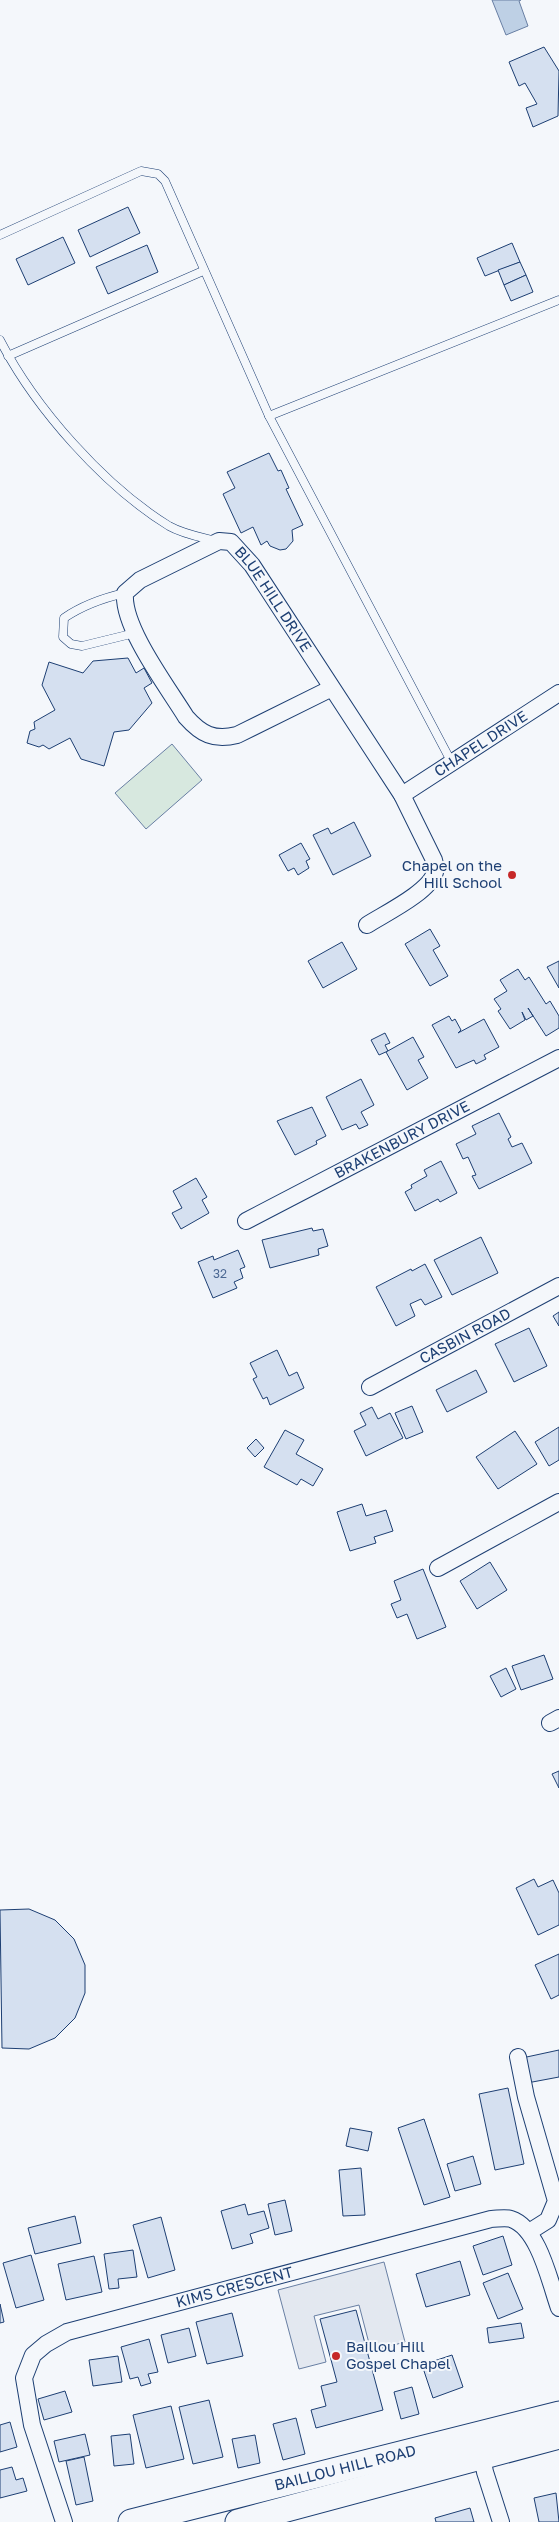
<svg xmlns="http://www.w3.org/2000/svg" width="559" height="2522" viewBox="0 0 559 2522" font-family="'Golos Text',sans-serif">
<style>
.green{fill:#d7e8df;stroke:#687fa3}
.parking{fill:#e3e8f0;stroke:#687fa3}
.water{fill:#bed0e5;stroke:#687fa3}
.building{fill:#d5e0f0;stroke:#1d3f73}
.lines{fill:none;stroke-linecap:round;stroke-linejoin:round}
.lane-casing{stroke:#1d3f73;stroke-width:9}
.street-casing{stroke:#1d3f73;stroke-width:18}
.primary-casing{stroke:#1d3f73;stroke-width:27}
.lane{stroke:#f4f7fb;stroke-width:8}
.street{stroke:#f4f7fb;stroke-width:16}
.primary{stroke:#f4f7fb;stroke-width:25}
.poi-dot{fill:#c62828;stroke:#f4f7fb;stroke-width:2}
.labels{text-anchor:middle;stroke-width:4;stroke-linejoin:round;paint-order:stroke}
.number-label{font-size:12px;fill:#4b6792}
.street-label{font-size:15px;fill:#1d3f73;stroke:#f4f7fb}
.poi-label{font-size:15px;fill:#1d3f73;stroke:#f4f7fb;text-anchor:end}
</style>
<rect width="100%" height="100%" fill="#f4f7fb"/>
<path class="green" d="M 172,744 L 202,780 L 146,829 L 115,793 Z"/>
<path class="parking" d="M 384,2262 L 405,2342 L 371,2351 L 359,2305 L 314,2316 L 326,2362 L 299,2369 L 278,2290 Z"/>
<path class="water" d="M 492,0 L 521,0 L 519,1 L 528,26 L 506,35 Z"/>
<g class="building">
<path d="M 544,47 L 559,71 L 558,116 L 533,127 L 526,108 L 537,104 L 525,83 L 519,86 L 509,62 Z"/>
<path d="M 128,207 L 140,233 L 90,257 L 78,230 Z"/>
<path d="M 63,237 L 75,263 L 28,285 L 16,259 Z"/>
<path d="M 512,243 L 520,262 L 485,276 L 477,258 Z"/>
<path d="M 147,245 L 158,272 L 108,294 L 96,267 Z"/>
<path d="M 520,262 L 526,275 L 504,285 L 498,270 Z"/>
<path d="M 526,275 L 533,292 L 511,301 L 504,285 Z"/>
<path d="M 269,453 L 278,471 L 281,470 L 289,488 L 286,489 L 303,525 L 292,530 L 293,541 L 286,549 L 280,550 L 270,546 L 267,541 L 261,545 L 253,527 L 241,533 L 223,494 L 235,488 L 227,472 Z"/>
<path d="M 128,658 L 136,673 L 144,668 L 152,683 L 144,688 L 152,703 L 129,730 L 114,732 L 104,766 L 81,759 L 70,738 L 49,749 L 43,745 L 39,747 L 27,743 L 30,731 L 35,729 L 34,722 L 55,710 L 42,685 L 49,662 L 83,673 L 93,661 Z"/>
<path d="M 354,822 L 371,856 L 333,875 L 313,835 L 328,828 L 331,834 Z"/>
<path d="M 301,843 L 310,859 L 306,861 L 309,868 L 298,875 L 294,868 L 288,871 L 279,855 Z"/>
<path d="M 430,929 L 440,946 L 433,950 L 448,976 L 430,986 L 405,944 Z"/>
<path d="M 342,942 L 357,969 L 323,988 L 308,961 Z"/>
<path d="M 559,961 L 559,988 L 547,967 Z"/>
<path d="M 518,969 L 525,980 L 529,977 L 546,1004 L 550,1001 L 559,1016 L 559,1028 L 546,1036 L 528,1008 L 533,1016 L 526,1020 L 522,1012 L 525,1020 L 510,1029 L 498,1011 L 501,1009 L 494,999 L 507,991 L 500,980 Z"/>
<path d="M 449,1016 L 452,1021 L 455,1019 L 461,1030 L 458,1033 L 484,1019 L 499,1047 L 484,1055 L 486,1059 L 476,1064 L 474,1060 L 456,1068 L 432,1025 Z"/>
<path d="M 385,1033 L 390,1043 L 385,1045 L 388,1051 L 379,1055 L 371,1040 Z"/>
<path d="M 413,1037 L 424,1057 L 418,1060 L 428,1078 L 407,1090 L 386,1052 Z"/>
<path d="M 361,1079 L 374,1105 L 361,1112 L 368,1125 L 359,1129 L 356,1124 L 342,1130 L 326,1097 Z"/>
<path d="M 312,1107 L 326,1136 L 316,1141 L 317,1144 L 295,1155 L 277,1121 Z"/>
<path d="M 499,1113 L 511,1137 L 508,1139 L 512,1147 L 522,1143 L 532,1163 L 479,1189 L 472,1176 L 476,1175 L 468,1157 L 463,1159 L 456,1144 L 476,1134 L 472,1126 Z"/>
<path d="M 441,1161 L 457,1193 L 440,1202 L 438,1199 L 415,1211 L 405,1192 L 412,1188 L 411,1185 L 427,1176 L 424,1170 Z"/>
<path d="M 196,1178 L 207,1197 L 202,1200 L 209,1213 L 181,1229 L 172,1213 L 182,1208 L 173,1191 Z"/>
<path d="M 312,1228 L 313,1231 L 323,1229 L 328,1246 L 318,1249 L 319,1255 L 270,1268 L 262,1240 Z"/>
<path d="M 481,1237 L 498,1273 L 452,1295 L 434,1260 Z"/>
<path d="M 238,1250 L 245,1267 L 240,1269 L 243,1278 L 234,1282 L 237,1288 L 213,1298 L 198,1262 L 213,1256 L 214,1260 Z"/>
<path d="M 425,1264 L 442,1297 L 425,1305 L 421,1299 L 410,1304 L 415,1316 L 396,1326 L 376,1287 L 411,1269 L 412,1271 Z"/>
<path d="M 559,1312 L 559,1326 L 553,1316 Z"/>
<path d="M 529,1328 L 547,1366 L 514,1382 L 495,1344 Z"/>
<path d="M 277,1350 L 289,1376 L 297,1372 L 304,1388 L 270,1405 L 267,1397 L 263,1399 L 253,1379 L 257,1377 L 250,1363 Z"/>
<path d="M 476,1370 L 487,1392 L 447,1412 L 436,1390 Z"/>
<path d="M 412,1406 L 423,1432 L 406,1439 L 395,1413 Z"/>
<path d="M 372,1407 L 378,1419 L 390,1413 L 403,1438 L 366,1456 L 354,1431 L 366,1425 L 360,1413 Z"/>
<path d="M 559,1427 L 559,1460 L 549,1466 L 535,1442 Z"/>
<path d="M 285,1430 L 304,1440 L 296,1454 L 323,1469 L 313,1486 L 301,1479 L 297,1485 L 264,1467 Z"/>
<path d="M 515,1431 L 537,1464 L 498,1489 L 476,1457 Z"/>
<path d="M 256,1439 L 264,1448 L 255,1457 L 247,1448 Z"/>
<path d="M 362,1504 L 366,1516 L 386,1510 L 393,1531 L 374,1537 L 376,1543 L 350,1551 L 337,1512 Z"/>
<path d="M 490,1562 L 507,1590 L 477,1609 L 460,1581 Z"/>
<path d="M 423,1569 L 446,1627 L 417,1639 L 407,1614 L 397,1618 L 391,1604 L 401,1600 L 394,1581 Z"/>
<path d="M 544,1655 L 553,1679 L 521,1690 L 512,1666 Z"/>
<path d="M 506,1668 L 516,1689 L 501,1697 L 490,1676 Z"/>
<path d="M 559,1771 L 559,1788 L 552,1774 Z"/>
<path d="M 534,1879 L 538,1887 L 553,1880 L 559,1893 L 559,1925 L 538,1935 L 516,1888 Z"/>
<path d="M 29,1909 L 55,1920 L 74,1939 L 85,1965 L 85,1993 L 75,2018 L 55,2038 L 29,2049 L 2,2048 L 0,1910 Z"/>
<path d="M 559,1954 L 559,1995 L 551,1999 L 535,1965 Z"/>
<path d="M 559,2050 L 559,2077 L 527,2083 L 522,2058 Z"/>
<path d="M 508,2088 L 524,2164 L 495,2170 L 479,2094 Z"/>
<path d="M 424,2119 L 450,2197 L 424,2205 L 398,2128 Z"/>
<path d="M 350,2128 L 372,2132 L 368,2151 L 346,2146 Z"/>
<path d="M 473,2156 L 481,2184 L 455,2191 L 447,2164 Z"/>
<path d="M 361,2168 L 365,2215 L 343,2216 L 339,2170 Z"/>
<path d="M 285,2200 L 292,2231 L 275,2235 L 268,2204 Z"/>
<path d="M 245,2204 L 248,2215 L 264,2211 L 269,2228 L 250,2234 L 253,2243 L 232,2249 L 221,2211 Z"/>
<path d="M 75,2216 L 81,2243 L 35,2254 L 28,2228 Z"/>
<path d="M 161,2217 L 175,2270 L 148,2278 L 133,2225 Z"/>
<path d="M 503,2236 L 512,2265 L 483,2275 L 473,2246 Z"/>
<path d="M 133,2250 L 137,2277 L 118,2279 L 119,2288 L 109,2289 L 104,2254 Z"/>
<path d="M 31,2255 L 44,2300 L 16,2308 L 3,2263 Z"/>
<path d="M 94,2256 L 102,2292 L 66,2300 L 58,2264 Z"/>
<path d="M 460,2261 L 470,2295 L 426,2307 L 416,2274 Z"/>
<path d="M 508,2273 L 523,2309 L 498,2319 L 483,2283 Z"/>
<path d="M 0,2304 L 4,2322 L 0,2323 Z"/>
<path d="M 356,2310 L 383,2410 L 316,2428 L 311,2410 L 326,2406 L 321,2386 L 337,2382 L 320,2319 Z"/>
<path d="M 232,2313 L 243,2356 L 207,2364 L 196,2322 Z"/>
<path d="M 521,2323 L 524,2338 L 489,2343 L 487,2328 Z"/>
<path d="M 189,2328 L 196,2356 L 168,2363 L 161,2335 Z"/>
<path d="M 149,2339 L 158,2372 L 148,2374 L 151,2383 L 141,2386 L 138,2377 L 130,2379 L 121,2347 Z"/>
<path d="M 452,2355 L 463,2387 L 433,2398 L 422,2365 Z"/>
<path d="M 118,2356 L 122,2382 L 93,2386 L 89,2360 Z"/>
<path d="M 412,2387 L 419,2414 L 401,2419 L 394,2392 Z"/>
<path d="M 65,2391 L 72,2412 L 44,2420 L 38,2399 Z"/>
<path d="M 209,2400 L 223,2457 L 193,2464 L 179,2407 Z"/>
<path d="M 171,2406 L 184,2459 L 146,2468 L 133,2415 Z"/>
<path d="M 296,2418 L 305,2454 L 283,2460 L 273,2424 Z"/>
<path d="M 10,2422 L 17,2447 L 0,2452 L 0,2425 Z"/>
<path d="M 85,2434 L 90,2455 L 59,2462 L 54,2441 Z"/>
<path d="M 130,2434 L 134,2464 L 114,2466 L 111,2436 Z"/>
<path d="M 255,2435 L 260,2463 L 238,2468 L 232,2439 Z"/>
<path d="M 84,2457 L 93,2501 L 76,2505 L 66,2461 Z"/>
<path d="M 12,2467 L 16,2480 L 23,2478 L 27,2491 L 0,2498 L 0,2470 Z"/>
<path d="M 556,2493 L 559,2522 L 539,2522 L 534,2498 Z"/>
<path d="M 470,2508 L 474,2522 L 436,2522 L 435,2518 Z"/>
</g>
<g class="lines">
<g class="lane-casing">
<g id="lane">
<path d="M 0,235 L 141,171 L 158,174 L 165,181 L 269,416 L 452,763"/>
<path d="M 0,340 C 35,408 104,486 169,526 C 183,534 200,537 216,541"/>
<path d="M 8,356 L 203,271"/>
<path d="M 269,416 L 559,300"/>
<path d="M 125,593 C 103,598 83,605 64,618 L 63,637 L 71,644 L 82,646 L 135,633"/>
</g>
</g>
<g class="street-casing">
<g id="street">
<path id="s1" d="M 332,688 L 237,735 C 214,741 201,734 186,717 C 167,686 122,627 125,593 L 140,580 L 219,541 L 231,542 L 252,565 L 402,795 L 434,860 C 435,863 436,868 435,872 C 430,892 384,914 367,925"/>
<path id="s2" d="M 402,795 L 559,693"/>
<path id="s3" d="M 246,1221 L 559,1058"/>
<path id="s4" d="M 370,1387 L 559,1286"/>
<path d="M 438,1568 L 559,1502"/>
<path d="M 550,1723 L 559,1718"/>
<path d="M 518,2057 L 526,2097 L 556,2201 L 548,2220 L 529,2232"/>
<path d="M 482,2457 L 485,2472 L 501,2522"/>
<path id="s5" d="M 64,2522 L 32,2425 L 24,2378 L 33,2355 L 46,2344 L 67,2332 L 491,2219 C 497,2219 505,2217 511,2219 C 539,2228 550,2283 559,2308"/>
</g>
</g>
<g class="primary-casing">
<g id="primary">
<path id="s6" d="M 131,2522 L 559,2414"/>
<path d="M 238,2522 L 559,2436"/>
</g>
</g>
<use href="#lane" class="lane"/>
<use href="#street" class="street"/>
<use href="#primary" class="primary"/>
</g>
<g class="poi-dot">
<circle cx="512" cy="875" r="5"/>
<circle cx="336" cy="2356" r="5"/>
</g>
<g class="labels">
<g class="number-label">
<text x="220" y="1278">32</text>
</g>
<g class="street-label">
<text dy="5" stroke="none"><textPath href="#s1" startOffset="495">BLUE HILL DRIVE</textPath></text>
<text dy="5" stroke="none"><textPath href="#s2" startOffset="94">CHAPEL DRIVE</textPath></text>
<text dy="5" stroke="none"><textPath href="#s3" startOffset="176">BRAKENBURY DRIVE</textPath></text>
<text dy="5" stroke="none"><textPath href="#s4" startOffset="108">CASBIN ROAD</textPath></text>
<text dy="5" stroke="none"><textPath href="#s5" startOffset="389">KIMS CRESCENT</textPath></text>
<text dy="5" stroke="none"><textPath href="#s6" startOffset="221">BAILLOU HILL ROAD</textPath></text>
</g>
<g class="poi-label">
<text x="502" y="871">Chapel on the<tspan x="502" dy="17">Hill School</tspan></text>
<text x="346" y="2352" text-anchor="start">Baillou Hill<tspan x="346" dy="17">Gospel Chapel</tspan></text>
</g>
</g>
</svg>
